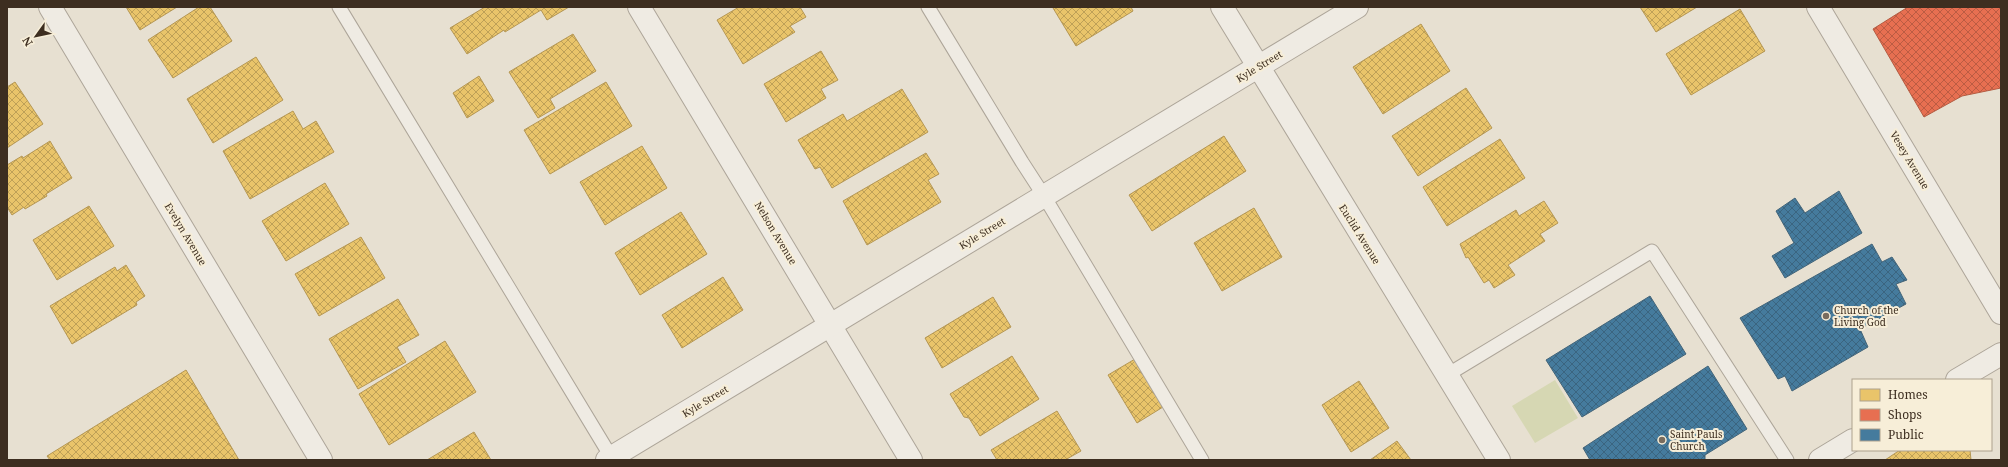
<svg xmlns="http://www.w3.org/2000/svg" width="2008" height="467" viewBox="0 0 2008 467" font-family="'Noto Serif',serif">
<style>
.green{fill:#d6d7b3}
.homes{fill:url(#homes-cross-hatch);stroke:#b59754}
.shops{fill:url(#shops-cross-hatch);stroke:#b45c42}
.public{fill:url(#public-cross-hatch);stroke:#436478}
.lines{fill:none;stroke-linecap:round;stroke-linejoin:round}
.service-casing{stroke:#ada599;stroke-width:15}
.minor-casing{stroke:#ada599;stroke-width:24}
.service{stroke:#efebe3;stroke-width:13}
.minor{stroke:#efebe3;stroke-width:22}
.poi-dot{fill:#786c5e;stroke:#f7eed8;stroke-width:1.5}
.labels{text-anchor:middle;stroke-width:4;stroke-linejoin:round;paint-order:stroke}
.street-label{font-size:10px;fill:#3d2e20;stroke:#f7eed8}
.poi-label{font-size:10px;fill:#3d2e20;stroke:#f7eed8;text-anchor:start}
</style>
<defs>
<pattern id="homes-cross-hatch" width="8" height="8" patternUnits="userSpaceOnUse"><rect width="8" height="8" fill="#e9c46a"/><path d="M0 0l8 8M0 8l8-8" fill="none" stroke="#bea057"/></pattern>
<pattern id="shops-cross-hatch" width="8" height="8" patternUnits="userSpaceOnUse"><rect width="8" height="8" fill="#e76f51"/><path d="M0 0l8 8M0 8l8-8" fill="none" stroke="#bc5c43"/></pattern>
<pattern id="public-cross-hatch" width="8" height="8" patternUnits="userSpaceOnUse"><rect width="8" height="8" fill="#457b9d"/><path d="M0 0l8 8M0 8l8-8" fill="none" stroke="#3b6580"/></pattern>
</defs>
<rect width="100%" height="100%" fill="#e7e0d1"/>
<path class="green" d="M 1555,380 L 1578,418 L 1535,443 L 1512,406 Z"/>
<g class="homes">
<path d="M 126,7 L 177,7 L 140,30 Z"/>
<path d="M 199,7 L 210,7 L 232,41 L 173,78 L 148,40 Z"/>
<path d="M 485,7 L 569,7 L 547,20 L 541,10 L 505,32 L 504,30 L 467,54 L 450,28 Z"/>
<path d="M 739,7 L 800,7 L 806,17 L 790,26 L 795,32 L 743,64 L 717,20 Z"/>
<path d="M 1054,7 L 1131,7 L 1133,11 L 1076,46 L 1053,8 Z"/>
<path d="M 1640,7 L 1697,7 L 1656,32 Z"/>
<path d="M 1740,9 L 1765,51 L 1691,95 L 1666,54 Z"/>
<path d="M 1421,24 L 1450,71 L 1383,114 L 1353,67 Z"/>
<path d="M 573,34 L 596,71 L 550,99 L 555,108 L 538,118 L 509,72 Z"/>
<path d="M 821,51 L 838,80 L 821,89 L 826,98 L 786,122 L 764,84 Z"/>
<path d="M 256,57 L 283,100 L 213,143 L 187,99 Z"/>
<path d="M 479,76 L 494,101 L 467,118 L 453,93 Z"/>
<path d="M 15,82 L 43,124 L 7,148 L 7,87 Z"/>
<path d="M 606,82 L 632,126 L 550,174 L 524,130 Z"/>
<path d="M 1466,88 L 1492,128 L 1418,176 L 1392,136 Z"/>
<path d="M 902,89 L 928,132 L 832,188 L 820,167 L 815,169 L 798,140 L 843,114 L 847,121 Z"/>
<path d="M 293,111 L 303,129 L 316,121 L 334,152 L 250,199 L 223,151 Z"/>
<path d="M 1224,136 L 1246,171 L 1152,231 L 1129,195 Z"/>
<path d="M 1500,139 L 1525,178 L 1447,226 L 1423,187 Z"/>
<path d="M 50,141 L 72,178 L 46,194 L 47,196 L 25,209 L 24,207 L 12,215 L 7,207 L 7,165 L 22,156 L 23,158 Z"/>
<path d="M 642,146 L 667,188 L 605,225 L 580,182 Z"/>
<path d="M 926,153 L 939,174 L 928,180 L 941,202 L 867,245 L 843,201 Z"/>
<path d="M 325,183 L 349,224 L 286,261 L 262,221 Z"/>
<path d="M 1544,201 L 1558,223 L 1540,234 L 1545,241 L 1508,265 L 1515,275 L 1494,288 L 1489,280 L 1484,283 L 1468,257 L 1466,258 L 1460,244 L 1516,210 L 1519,216 Z"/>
<path d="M 89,206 L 114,246 L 57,280 L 33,240 Z"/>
<path d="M 1254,208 L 1282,257 L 1222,291 L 1194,243 Z"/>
<path d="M 681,212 L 707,254 L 640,295 L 615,253 Z"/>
<path d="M 361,237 L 385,278 L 319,316 L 295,274 Z"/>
<path d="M 126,265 L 145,296 L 136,302 L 137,305 L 72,344 L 50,306 L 115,267 L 117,271 Z"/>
<path d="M 723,277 L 743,310 L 682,348 L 662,315 Z"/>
<path d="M 993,297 L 1011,327 L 942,368 L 925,338 Z"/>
<path d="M 398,299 L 419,335 L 397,347 L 406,362 L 358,389 L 329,339 Z"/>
<path d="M 445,341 L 476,392 L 389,445 L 359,394 Z"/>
<path d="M 1012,356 L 1039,399 L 980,436 L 969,418 L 964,417 L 950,394 Z"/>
<path d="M 1135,359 L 1163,407 L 1137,423 L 1108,375 Z"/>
<path d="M 186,370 L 239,460 L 50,460 L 47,456 Z"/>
<path d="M 1359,381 L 1389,428 L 1351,452 L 1322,405 Z"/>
<path d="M 1057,411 L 1081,451 L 1065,460 L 997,460 L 991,450 Z"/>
<path d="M 474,432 L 491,460 L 427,460 Z"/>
<path d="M 1397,441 L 1411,460 L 1370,460 Z"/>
<path d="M 1900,450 L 1970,450 L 1971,460 L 1885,460 Z"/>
</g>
<path class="shops" d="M 1908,7 L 2001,7 L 2001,88 L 1962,96 L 1924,117 L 1873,29 Z"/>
<g class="public">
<path d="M 1839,191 L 1862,233 L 1785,278 L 1772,256 L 1794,243 L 1776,211 L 1795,198 L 1805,213 Z"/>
<path d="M 1872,244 L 1882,262 L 1892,257 L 1907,280 L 1896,284 L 1906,304 L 1860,329 L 1868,347 L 1792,391 L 1785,376 L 1778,379 L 1740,318 Z"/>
<path d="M 1650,296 L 1686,354 L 1582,417 L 1546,360 Z"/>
<path d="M 1708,366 L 1747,429 L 1705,455 L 1705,460 L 1590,460 L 1583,448 Z"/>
</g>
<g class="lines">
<g class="service-casing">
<g id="service">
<path d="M 339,7 L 613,460"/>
<path d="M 928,7 L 1022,162 L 1044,196 L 1202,460"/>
<path d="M 1447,375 L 1652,251 L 1787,460"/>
</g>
</g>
<g class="minor-casing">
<g id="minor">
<path d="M 50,7 L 321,460"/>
<path d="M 639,7 L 911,460"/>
<path d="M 1222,7 L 1499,460"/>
<path d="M 1818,7 L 2001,313"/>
<path d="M 1957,380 L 2001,354"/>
<path d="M 607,460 L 1357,7"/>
<path d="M 1820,460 L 1853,440"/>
</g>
</g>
<use href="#service" class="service"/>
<use href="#minor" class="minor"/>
</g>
<g class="poi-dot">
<circle cx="1826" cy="316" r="4"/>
<circle cx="1662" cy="440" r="4"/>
</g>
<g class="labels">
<g class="street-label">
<text transform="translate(1259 66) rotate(-31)" y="4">Kyle Street</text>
<text transform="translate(1910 160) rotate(59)" y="4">Vesey Avenue</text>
<text transform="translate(776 233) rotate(59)" y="4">Nelson Avenue</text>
<text transform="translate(982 233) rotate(-31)" y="4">Kyle Street</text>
<text transform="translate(186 234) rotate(59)" y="4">Evelyn Avenue</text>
<text transform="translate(1360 234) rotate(58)" y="4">Euclid Avenue</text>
<text transform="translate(705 401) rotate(-31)" y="4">Kyle Street</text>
</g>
<g class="poi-label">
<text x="1834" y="314">Church of the<tspan x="1834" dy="12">Living God</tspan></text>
<text x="1670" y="438">Saint Pauls<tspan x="1670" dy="12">Church</tspan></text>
</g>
</g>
<rect width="2008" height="467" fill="none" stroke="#3d2e20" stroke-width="16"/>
<rect x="1852" y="379" width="140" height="72" fill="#f7eed8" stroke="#ada18e"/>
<rect x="1860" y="389" width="20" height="12" fill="#e9c46a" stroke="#ada18e"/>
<text x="1888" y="399" font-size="12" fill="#3d2e20">Homes</text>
<rect x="1860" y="409" width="20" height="12" fill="#e76f51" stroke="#ada18e"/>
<text x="1888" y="419" font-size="12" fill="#3d2e20">Shops</text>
<rect x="1860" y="429" width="20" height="12" fill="#457b9d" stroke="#ada18e"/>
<text x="1888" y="439" font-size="12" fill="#3d2e20">Public</text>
<g transform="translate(36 36) rotate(237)" stroke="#f7eed8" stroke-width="3" paint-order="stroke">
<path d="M0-3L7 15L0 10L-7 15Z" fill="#3d2e20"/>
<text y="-6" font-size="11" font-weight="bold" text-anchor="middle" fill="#3d2e20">N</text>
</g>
</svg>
